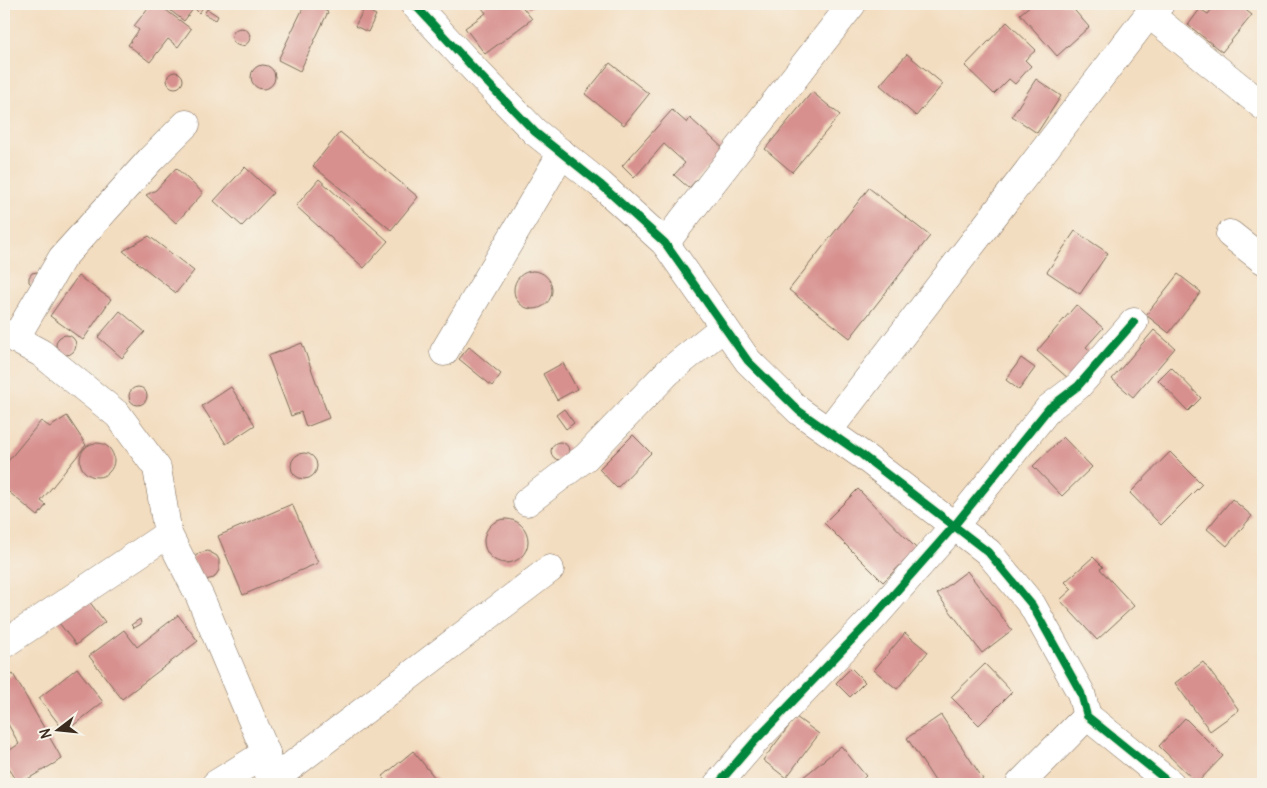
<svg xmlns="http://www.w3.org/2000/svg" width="1267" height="788" viewBox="0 0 1267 788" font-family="Delius,sans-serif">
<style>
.building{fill:#d7908e}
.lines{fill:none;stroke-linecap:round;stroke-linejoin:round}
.street-casing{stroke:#7b6957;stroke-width:29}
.street{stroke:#fff;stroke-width:28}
.cycleway-casing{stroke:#f7f3e8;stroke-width:11}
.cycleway{stroke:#00873e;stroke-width:8}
</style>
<rect width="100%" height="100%" fill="#f7f3e8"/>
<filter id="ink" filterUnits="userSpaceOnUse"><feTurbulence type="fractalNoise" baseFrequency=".02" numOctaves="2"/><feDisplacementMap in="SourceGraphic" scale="10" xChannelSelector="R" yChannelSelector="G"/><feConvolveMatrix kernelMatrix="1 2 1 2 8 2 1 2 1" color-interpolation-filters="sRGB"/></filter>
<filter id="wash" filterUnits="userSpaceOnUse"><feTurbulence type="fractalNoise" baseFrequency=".0096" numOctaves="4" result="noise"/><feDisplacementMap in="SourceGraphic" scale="20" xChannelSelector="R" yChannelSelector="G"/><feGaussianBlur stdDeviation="1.12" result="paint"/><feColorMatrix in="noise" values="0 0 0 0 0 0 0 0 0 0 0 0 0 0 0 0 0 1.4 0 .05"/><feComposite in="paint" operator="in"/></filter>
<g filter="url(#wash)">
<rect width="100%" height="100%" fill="#f3ddc0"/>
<g id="blocks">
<g class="building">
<path d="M 151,4 L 158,4 L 191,29 L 178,47 L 168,39 L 150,62 L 128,45 L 139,30 L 134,26 Z"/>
<path d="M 162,4 L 203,4 L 205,5 L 199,13 L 194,8 L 184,21 Z"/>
<path d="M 305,4 L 310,4 L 328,12 L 300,71 L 278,60 Z"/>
<path d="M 487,4 L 520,4 L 532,19 L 485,54 L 465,28 L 486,13 L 482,8 Z"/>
<path d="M 526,4 L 536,4 L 529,9 Z"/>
<path d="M 1032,4 L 1069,4 L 1089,27 L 1057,56 L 1020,14 Z"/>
<path d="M 1216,4 L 1238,4 L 1252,15 L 1222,52 L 1188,25 L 1200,9 L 1208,14 Z"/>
<path d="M 207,9 L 218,16 L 216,20 L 204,14 Z"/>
<path d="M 364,9 L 376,15 L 368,32 L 355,26 Z"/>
<path d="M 1007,22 L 1036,50 L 1025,60 L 1031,66 L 1015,84 L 1009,79 L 994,94 L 965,66 Z"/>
<circle cx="241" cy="37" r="9"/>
<path d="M 907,54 L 943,84 L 916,116 L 880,85 Z"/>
<path d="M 610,63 L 649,94 L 624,125 L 585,94 Z"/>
<circle cx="263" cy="77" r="12"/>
<circle cx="175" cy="80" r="8"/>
<path d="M 1036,79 L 1061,96 L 1037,133 L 1012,116 Z"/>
<path d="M 812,92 L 840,115 L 792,172 L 765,149 Z"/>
<path d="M 672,110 L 687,123 L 690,118 L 724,149 L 689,188 L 674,175 L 685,163 L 664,144 L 634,178 L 622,166 Z"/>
<path d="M 340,132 L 418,197 L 391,230 L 313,166 Z"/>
<path d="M 245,167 L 273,193 L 242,226 L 214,201 Z"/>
<path d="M 176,168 L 203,193 L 176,223 L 146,195 L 156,190 Z"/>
<path d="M 319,179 L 388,241 L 364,268 L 296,206 Z"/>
<path d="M 869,188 L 930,236 L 850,338 L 789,290 Z"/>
<path d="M 1263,201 L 1263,215 L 1257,212 Z"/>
<path d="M 1263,217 L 1263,231 L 1257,228 Z"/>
<path d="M 1075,231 L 1108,253 L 1080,294 L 1047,272 Z"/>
<path d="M 149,236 L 194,271 L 176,293 L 123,251 Z"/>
<circle cx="533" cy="290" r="19"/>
<path d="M 37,272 L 39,273 L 32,285 L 29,282 L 29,277 L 32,273 Z"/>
<path d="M 1178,274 L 1201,292 L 1169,333 L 1146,315 Z"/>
<path d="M 78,276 L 111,299 L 83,340 L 50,316 Z"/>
<path d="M 1076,305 L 1103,328 L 1086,347 L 1092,352 L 1069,379 L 1037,351 Z"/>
<path d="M 120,311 L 145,332 L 122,358 L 98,337 Z"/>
<path d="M 1154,330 L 1175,348 L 1133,397 L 1112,379 Z"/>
<circle cx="66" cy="345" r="10"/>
<path d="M 302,343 L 329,418 L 306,427 L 301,412 L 291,416 L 268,356 Z"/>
<path d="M 469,347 L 501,374 L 492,386 L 459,359 Z"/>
<path d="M 1021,358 L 1035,368 L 1019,390 L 1006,380 Z"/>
<path d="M 563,363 L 577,389 L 557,400 L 543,374 Z"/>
<path d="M 1171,367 L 1201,398 L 1188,411 L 1158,380 Z"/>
<circle cx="138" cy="396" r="9"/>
<path d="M 231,387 L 255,425 L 226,444 L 202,406 Z"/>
<path d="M 564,409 L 574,423 L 566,429 L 556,415 Z"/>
<path d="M 67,416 L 86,445 L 41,501 L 46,505 L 38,516 L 4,488 L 4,466 L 41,421 L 50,427 Z"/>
<path d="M 633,435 L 651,453 L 617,488 L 599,469 Z"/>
<path d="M 1063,437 L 1092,467 L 1062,496 L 1033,466 Z"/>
<circle cx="560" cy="451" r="9"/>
<circle cx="97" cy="460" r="17"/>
<path d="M 1170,452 L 1202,484 L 1161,525 L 1130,493 Z"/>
<circle cx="304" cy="466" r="13"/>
<path d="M 858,489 L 917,549 L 883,582 L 824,523 Z"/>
<path d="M 1232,499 L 1252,516 L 1227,546 L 1207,529 Z"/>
<path d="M 292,504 L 318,563 L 243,595 L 218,536 Z"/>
<circle cx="506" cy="541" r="22"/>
<path d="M 208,551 L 217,556 L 219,560 L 219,570 L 214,578 L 205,580 L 192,559 L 199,553 Z"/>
<path d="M 1093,557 L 1103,567 L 1100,569 L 1134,606 L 1097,640 L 1060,600 L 1072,589 L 1065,582 Z"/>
<path d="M 967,571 L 1012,630 L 982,653 L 937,594 Z"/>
<path d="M 85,596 L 105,622 L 76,645 L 56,619 Z"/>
<path d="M 178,615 L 198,641 L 122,699 L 89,656 L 124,630 L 137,647 Z"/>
<path d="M 140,619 L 141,624 L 134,628 L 131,625 Z"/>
<path d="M 905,633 L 928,652 L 897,689 L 874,670 Z"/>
<path d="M 1203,662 L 1239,710 L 1210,731 L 1175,683 Z"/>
<path d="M 985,664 L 1012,692 L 979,725 L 951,697 Z"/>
<path d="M 77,668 L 103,702 L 65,732 L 39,698 Z"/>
<path d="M 851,668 L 865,682 L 850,697 L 836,683 Z"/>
<path d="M 13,674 L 62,759 L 19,784 L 4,761 L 4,739 L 10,750 L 19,744 L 4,717 L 4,680 Z"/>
<path d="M 941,715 L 983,779 L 976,784 L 937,784 L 907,738 Z"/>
<path d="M 796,717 L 819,734 L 786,778 L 763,760 Z"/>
<path d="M 1185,718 L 1223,756 L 1197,783 L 1159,746 Z"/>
<path d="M 841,746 L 866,776 L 857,784 L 795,784 Z"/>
<path d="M 413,751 L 440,784 L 388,784 L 382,777 Z"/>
</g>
</g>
</g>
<g filter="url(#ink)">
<use href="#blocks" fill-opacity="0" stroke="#7b6957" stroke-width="1"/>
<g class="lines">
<g class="street-casing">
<g id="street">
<path d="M 414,4 L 477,72 L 535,132 L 600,184 L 665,243 L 748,361 L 799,411 L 862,455 L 988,552 L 1032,605 L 1081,693 L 1087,716 L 1171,784"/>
<path d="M 1149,14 L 1263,106"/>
<path d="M 1230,234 L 1263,260"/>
<path d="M 665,243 L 852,4"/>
<path d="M 4,333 L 41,353 L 118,415 L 157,468 L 168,534 L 200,597 L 266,753 L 269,784"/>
<path d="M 15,339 L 62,258 L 151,159 L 186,124"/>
<path d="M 444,352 L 562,153"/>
<path d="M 828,431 L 1149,14 L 1160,4"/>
<path d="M 527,502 L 586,457 L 668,372 L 724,327"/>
<path d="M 4,644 L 168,534"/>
<path d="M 269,783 L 550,569"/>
<path d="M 216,784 L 266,753"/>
<path d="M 718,784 L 755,741 L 872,619 L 954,526 L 1049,408 L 1078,386 L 1134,322"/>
<path d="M 1020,784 L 1087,716"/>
</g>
</g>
<use href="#street" class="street"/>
<g class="cycleway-casing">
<g id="cycleway">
<path d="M 414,4 L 477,72 L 535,132 L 600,184 L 665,243 L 748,361 L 799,411 L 862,455 L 988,552 L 1032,605 L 1081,693 L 1087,716 L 1171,784"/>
<path d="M 718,784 L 755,741 L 872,619 L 954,526 L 1049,408 L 1078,386 L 1134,322"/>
</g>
</g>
<use href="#cycleway" class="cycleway"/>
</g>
</g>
<rect width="1267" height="788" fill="none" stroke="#f7f3e8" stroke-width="20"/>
<g transform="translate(58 730) rotate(254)" stroke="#f7f3e8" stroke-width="4" paint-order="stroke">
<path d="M0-4L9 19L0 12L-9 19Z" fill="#3b2a1e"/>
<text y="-8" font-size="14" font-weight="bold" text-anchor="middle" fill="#3b2a1e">N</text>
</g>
</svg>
